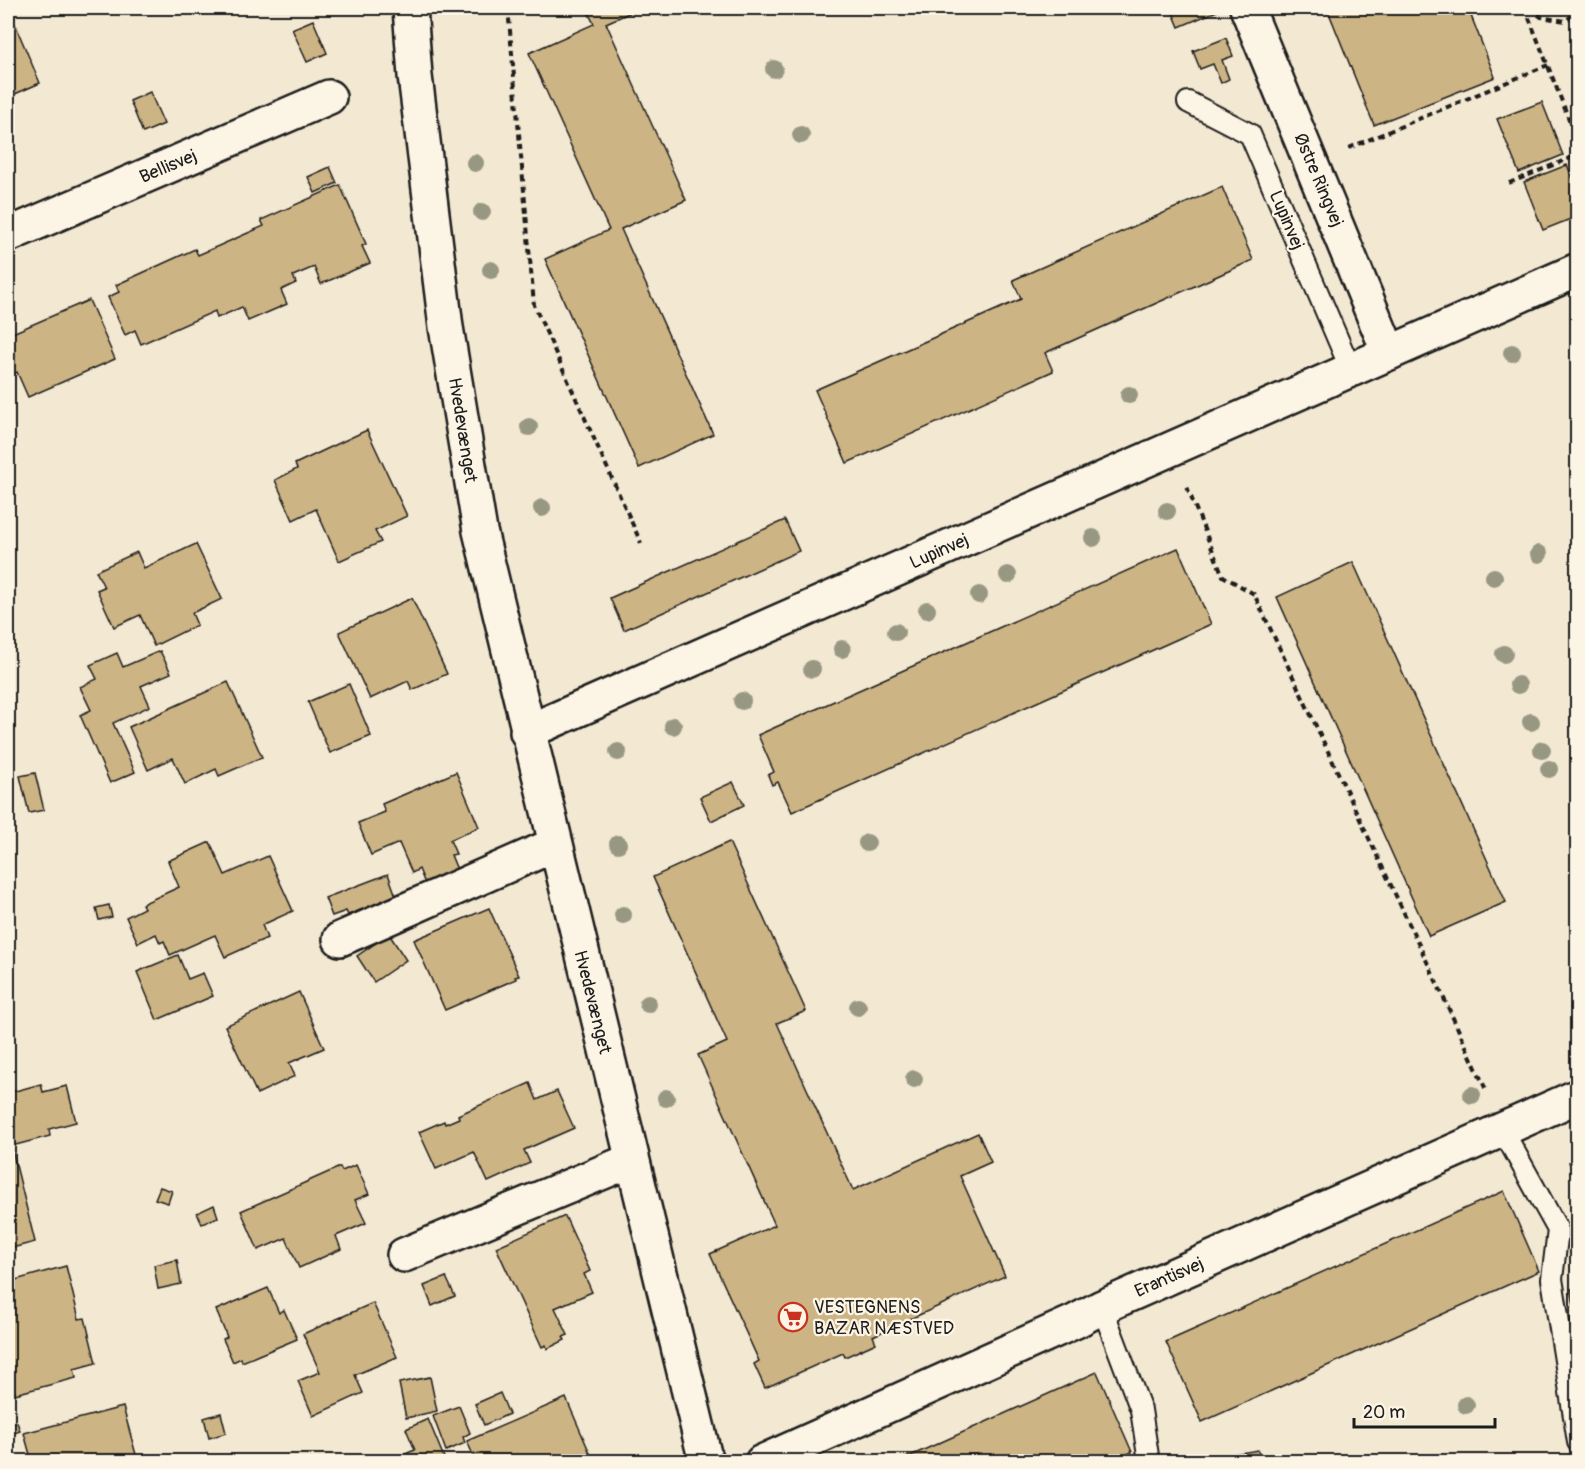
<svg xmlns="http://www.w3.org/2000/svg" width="1585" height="1469" viewBox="0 0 1585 1469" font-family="Pangolin,sans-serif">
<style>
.building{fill:#cdb484;stroke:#1c1c1c;stroke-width:1.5}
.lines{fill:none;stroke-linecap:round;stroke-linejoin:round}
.lane-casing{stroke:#1c1c1c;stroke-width:24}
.street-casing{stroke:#1c1c1c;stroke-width:38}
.secondary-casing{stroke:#1c1c1c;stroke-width:38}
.path{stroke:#1c1c1c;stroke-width:4;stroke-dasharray:6 4.5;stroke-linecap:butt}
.lane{stroke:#fcf5e5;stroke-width:20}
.street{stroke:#fcf5e5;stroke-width:33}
.secondary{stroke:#fcf5e5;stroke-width:33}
.tree{fill:#989882}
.labels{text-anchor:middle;stroke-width:4.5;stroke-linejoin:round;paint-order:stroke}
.street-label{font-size:18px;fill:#1c1c1c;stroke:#fcf5e5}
.poi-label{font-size:18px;fill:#1c1c1c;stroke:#fcf5e5;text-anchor:start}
</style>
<rect width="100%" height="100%" fill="#f3e8d2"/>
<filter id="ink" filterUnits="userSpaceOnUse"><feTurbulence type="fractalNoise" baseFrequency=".0167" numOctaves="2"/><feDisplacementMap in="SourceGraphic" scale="12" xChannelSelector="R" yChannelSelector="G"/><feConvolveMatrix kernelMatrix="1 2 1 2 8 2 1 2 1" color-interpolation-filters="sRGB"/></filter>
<g filter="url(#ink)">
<g class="building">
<path d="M 586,8 L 641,8 L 606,23 L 686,200 L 621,229 L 713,434 L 639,468 L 545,259 L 609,230 L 529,53 L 594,24 Z"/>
<path d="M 1171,8 L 1224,8 L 1179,27 Z"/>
<path d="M 1327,8 L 1468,8 L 1495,77 L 1374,125 Z"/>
<path d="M 11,15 L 40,83 L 8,97 L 8,16 Z"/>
<path d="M 313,20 L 327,53 L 307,62 L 292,29 Z"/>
<path d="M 1226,38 L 1233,56 L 1222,60 L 1229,79 L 1221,83 L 1213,64 L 1200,69 L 1193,51 Z"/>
<path d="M 150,92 L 164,124 L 143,133 L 130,101 Z"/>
<path d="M 1542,102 L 1563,155 L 1519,173 L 1497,119 Z"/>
<path d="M 1567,165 L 1578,191 L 1578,216 L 1543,230 L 1524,182 Z"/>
<path d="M 330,167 L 337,183 L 315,193 L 308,177 Z"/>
<path d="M 340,185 L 366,244 L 362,246 L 370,263 L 321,284 L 314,267 L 293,276 L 296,283 L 281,290 L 287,304 L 248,321 L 242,307 L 217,318 L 215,311 L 141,344 L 135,330 L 125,335 L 108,297 L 119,292 L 116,285 L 195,249 L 198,255 L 264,226 L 261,220 Z"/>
<path d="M 1222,187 L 1253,260 L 1045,353 L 1053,371 L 847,463 L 815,390 L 1021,299 L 1013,280 Z"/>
<path d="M 89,300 L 115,359 L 28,397 L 17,372 L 8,377 L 8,335 Z"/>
<path d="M 367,430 L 407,516 L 375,531 L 381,542 L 339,561 L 316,509 L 293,520 L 275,480 L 297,469 L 295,464 Z"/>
<path d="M 785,520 L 799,551 L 624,630 L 610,598 Z"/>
<path d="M 196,544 L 222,599 L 192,613 L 197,625 L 154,646 L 140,615 L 114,627 L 97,590 L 104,587 L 96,571 L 137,552 L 144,568 Z"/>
<path d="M 1178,548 L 1211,624 L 792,812 L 778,782 L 772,785 L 768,775 L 774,772 L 758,735 Z"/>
<path d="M 1353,562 L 1506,902 L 1429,936 L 1277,597 Z"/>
<path d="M 412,598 L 447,674 L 412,690 L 408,681 L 370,699 L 339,632 Z"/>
<path d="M 160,651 L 171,673 L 141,686 L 150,706 L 113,723 L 135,772 L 110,783 L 80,715 L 91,710 L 80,687 L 97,679 L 90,665 L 117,653 L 123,667 Z"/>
<path d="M 228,682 L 262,757 L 219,776 L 216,769 L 185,784 L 173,758 L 148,770 L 129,727 Z"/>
<path d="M 349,684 L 371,736 L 330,753 L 308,702 Z"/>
<path d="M 456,772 L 479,827 L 450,840 L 456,854 L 451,855 L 458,872 L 426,886 L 419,869 L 412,873 L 399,843 L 371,855 L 358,823 L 385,812 L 382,804 Z"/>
<path d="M 35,773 L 44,810 L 29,813 L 20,776 Z"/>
<path d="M 733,782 L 744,805 L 711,821 L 700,797 Z"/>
<path d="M 210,842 L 225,875 L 268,856 L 293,911 L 262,925 L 267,938 L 225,957 L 215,935 L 170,955 L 164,941 L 160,943 L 156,934 L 138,943 L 126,917 L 144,908 L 142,904 L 179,887 L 168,861 Z"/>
<path d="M 729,842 L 806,1011 L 777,1023 L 853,1190 L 978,1133 L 991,1162 L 960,1176 L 1005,1276 L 873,1336 L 876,1343 L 845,1357 L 843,1353 L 765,1388 L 754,1364 L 759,1361 L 710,1254 L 775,1225 L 698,1055 L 727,1042 L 653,877 Z"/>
<path d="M 388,874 L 396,896 L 348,915 L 346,911 L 332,916 L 325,898 Z"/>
<path d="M 109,905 L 112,917 L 99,920 L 96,908 Z"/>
<path d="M 489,908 L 519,976 L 515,977 L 516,979 L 445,1010 L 414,940 Z"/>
<path d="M 389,934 L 406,960 L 374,982 L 357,956 Z"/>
<path d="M 178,955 L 188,979 L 203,973 L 213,996 L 157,1020 L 137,972 Z"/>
<path d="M 299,992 L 324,1048 L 289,1063 L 295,1076 L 257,1094 L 225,1026 Z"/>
<path d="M 530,1083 L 537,1100 L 557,1091 L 574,1128 L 524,1150 L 530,1163 L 488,1182 L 474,1152 L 436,1169 L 419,1132 L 444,1121 L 445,1124 L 459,1118 L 458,1115 Z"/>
<path d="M 41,1084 L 43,1092 L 67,1086 L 76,1122 L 49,1129 L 50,1136 L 8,1147 L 8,1093 Z"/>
<path d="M 12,1149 L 35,1242 L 8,1249 L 8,1151 Z"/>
<path d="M 1578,1158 L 1578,1181 L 1569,1162 Z"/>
<path d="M 356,1165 L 369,1194 L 355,1200 L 366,1223 L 336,1236 L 341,1249 L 299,1268 L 286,1238 L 258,1250 L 241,1211 L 340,1167 L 342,1171 Z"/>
<path d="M 160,1187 L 172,1191 L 168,1203 L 155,1199 Z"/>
<path d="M 1504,1191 L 1539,1271 L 1202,1422 L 1166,1342 Z"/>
<path d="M 214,1205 L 218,1217 L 202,1224 L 197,1213 Z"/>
<path d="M 565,1216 L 590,1271 L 584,1274 L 592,1292 L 555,1308 L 568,1335 L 563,1337 L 565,1340 L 547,1349 L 546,1345 L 542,1347 L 496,1247 Z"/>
<path d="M 177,1260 L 181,1284 L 158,1289 L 154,1265 Z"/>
<path d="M 66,1266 L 79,1319 L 85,1318 L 96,1363 L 74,1369 L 76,1378 L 15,1394 L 8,1366 L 8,1282 Z"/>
<path d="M 446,1277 L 455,1296 L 432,1306 L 424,1286 Z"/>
<path d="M 268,1288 L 279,1313 L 284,1310 L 297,1339 L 242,1362 L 241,1358 L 233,1362 L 223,1339 L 227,1337 L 216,1310 Z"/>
<path d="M 1578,1288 L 1578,1328 L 1571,1289 Z"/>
<path d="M 373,1303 L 397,1357 L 355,1375 L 363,1393 L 313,1416 L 298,1381 L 320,1372 L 303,1334 Z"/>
<path d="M 1097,1372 L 1132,1452 L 1110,1462 L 897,1462 Z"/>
<path d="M 430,1377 L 437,1411 L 406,1418 L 399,1383 Z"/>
<path d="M 500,1393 L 509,1414 L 484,1425 L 475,1404 Z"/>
<path d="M 566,1398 L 590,1453 L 583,1456 L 586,1462 L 476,1462 L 467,1441 Z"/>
<path d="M 459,1406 L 470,1433 L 463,1437 L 465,1443 L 446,1451 L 433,1416 Z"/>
<path d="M 123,1407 L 138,1462 L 32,1462 L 24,1433 Z"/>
<path d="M 221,1413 L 226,1433 L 209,1438 L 204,1418 Z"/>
<path d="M 428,1419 L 445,1460 L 408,1462 L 405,1454 L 415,1450 L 406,1429 Z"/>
<path d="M 17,1422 L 20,1431 L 8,1435 L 8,1425 Z"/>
<path d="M 1258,1450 L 1260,1462 L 1183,1462 Z"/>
</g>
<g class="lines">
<g class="lane-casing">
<g id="lane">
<path d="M 1188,102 L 1250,134 L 1351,370"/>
<path d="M 1502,1129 L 1558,1230 L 1552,1279 L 1578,1442"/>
<path d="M 1102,1307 L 1141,1410 L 1149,1462"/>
</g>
</g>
<g class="street-casing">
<g id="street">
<path d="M 1247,8 L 1389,353"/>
<path d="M 8,235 L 329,97"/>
<path d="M 527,732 L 1578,270"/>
<path d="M 340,939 L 554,845"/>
<path d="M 404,1255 L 632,1160"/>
<path d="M 762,1462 L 1076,1321 L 1102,1307 L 1578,1096"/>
</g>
</g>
<g class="secondary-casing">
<path id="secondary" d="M 410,8 L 415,76 L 446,327 L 480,531 L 706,1462"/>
</g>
<g class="path">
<path d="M 508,8 L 534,305 L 641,543"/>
<path d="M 1525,8 L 1578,142"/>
<path d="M 1530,8 L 1541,17 L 1565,21 L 1578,11"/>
<path d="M 1349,148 L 1548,65"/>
<path d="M 1509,183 L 1578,155"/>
<path d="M 1187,487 L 1223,576 L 1254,594 L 1436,981 L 1487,1092"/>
</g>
<use href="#lane" class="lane"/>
<use href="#street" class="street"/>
<use href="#secondary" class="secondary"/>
</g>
<g class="tree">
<circle cx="774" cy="69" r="9"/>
<circle cx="801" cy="135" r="9"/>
<circle cx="475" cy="163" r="9"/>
<circle cx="482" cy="212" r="9"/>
<circle cx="491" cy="270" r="9"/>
<circle cx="1512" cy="353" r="9"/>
<circle cx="1129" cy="395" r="9"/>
<circle cx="529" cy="427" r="9"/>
<circle cx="542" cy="508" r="9"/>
<circle cx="1167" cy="511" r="9"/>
<circle cx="1093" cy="538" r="9"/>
<circle cx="1539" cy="554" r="9"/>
<circle cx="1008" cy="575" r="9"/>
<circle cx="1494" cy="577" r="9"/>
<circle cx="979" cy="595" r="9"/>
<circle cx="927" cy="610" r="9"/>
<circle cx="896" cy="632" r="9"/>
<circle cx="842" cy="649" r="9"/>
<circle cx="1504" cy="654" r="9"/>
<circle cx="812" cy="669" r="9"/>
<circle cx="1518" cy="685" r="9"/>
<circle cx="742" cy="701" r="9"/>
<circle cx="1531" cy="722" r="9"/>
<circle cx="673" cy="726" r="9"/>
<circle cx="1542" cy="750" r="9"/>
<circle cx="618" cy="752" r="9"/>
<circle cx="1549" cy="769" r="9"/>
<circle cx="867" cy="843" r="9"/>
<circle cx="618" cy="844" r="9"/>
<circle cx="623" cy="915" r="9"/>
<circle cx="648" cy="1004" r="9"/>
<circle cx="858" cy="1007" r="9"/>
<circle cx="914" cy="1079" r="9"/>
<circle cx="1472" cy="1095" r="9"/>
<circle cx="666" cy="1098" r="9"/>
<circle cx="1466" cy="1405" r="9"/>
</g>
</g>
<defs>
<g id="supermarket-ring" transform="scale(1.5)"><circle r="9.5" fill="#fcf5e5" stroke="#c8321e" stroke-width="1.5"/><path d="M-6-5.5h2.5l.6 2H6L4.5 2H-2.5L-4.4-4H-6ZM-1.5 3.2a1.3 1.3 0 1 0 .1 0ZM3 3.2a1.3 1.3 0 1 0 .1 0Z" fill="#c8321e"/></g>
</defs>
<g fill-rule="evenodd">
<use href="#supermarket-ring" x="793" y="1317"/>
</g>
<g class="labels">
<g class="street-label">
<text transform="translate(168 166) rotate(-23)" y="6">Bellisvej</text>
<text transform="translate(1319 180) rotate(67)" y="6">Østre Ringvej</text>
<text transform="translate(1287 220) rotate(67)" y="6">Lupinvej</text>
<text transform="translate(463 430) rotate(81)" y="6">Hvedevænget</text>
<text transform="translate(939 551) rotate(-24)" y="6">Lupinvej</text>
<text transform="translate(593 1002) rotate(76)" y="6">Hvedevænget</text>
<text transform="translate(1169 1277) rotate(-24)" y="6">Erantisvej</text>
</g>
<g class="poi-label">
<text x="814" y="1313">VESTEGNENS<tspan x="814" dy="21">BAZAR NÆSTVED</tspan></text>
</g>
</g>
<rect width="1585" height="1469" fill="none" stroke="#fcf5e5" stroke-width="30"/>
<rect x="15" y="15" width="1555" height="1439" fill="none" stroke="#1c1c1c" stroke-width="2" filter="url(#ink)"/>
<path d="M1354 1418v9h141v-9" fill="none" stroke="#1c1c1c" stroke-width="3"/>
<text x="1363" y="1418" font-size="18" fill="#1c1c1c" stroke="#fcf5e5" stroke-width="4.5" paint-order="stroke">20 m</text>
</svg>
